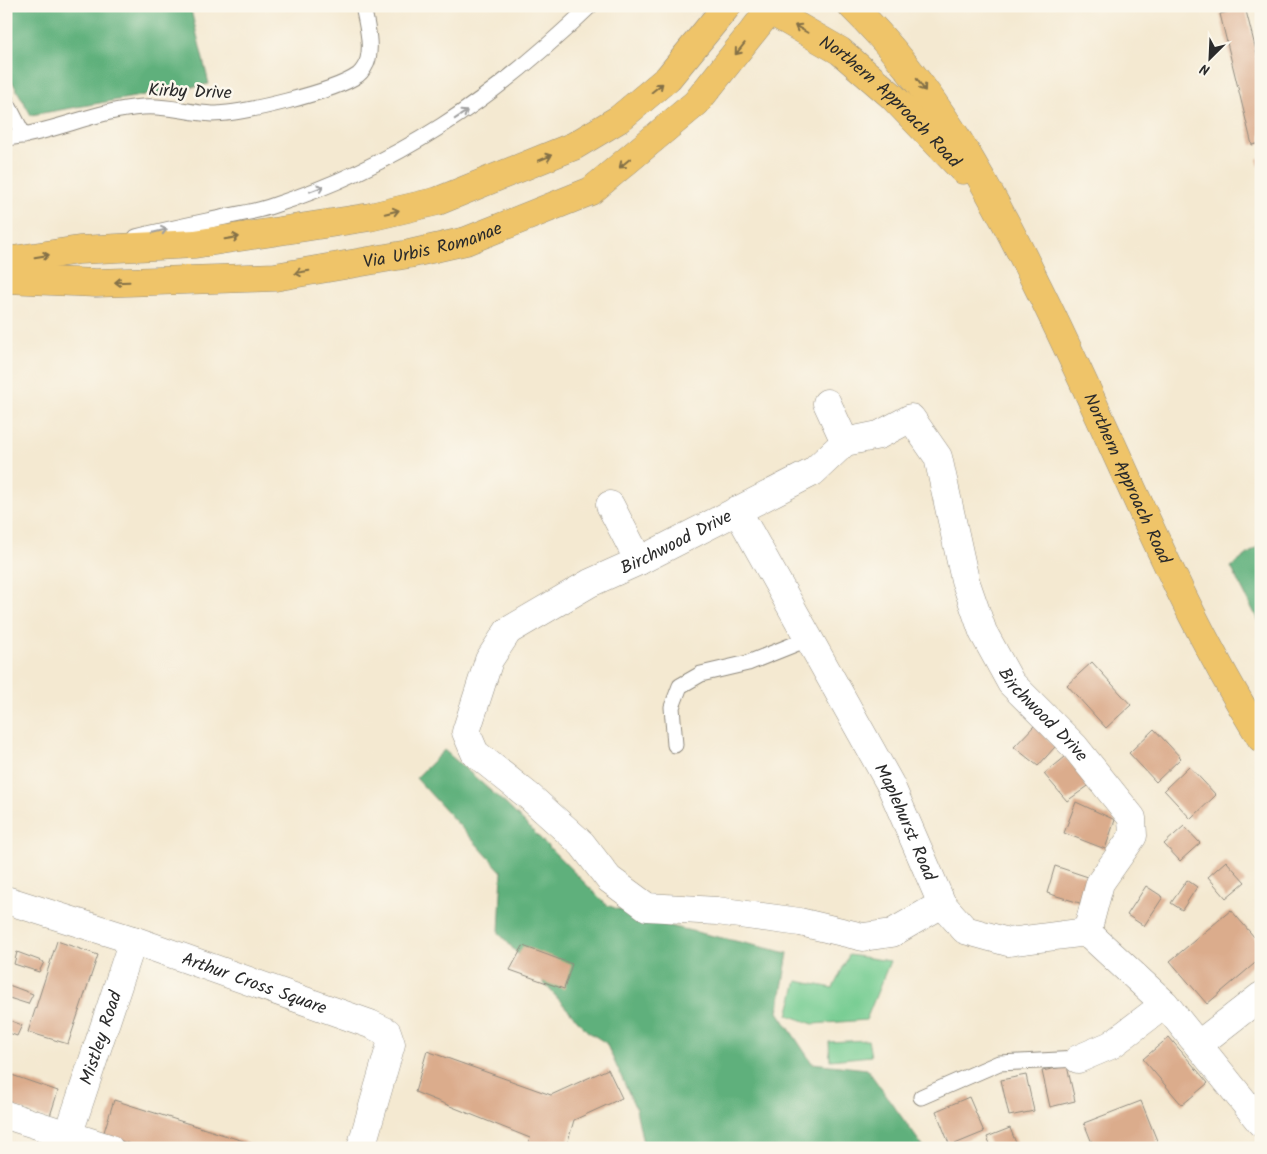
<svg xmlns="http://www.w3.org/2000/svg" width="1267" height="1154" viewBox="0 0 1267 1154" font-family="Kalam,sans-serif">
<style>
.green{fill:#74cc91;stroke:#507c5e}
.forest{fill:#5fb07b;stroke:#456e53}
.building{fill:#dbac8c}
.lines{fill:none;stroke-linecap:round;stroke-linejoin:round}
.lane-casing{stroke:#908a7e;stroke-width:17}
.street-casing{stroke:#908a7e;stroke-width:29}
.primary-casing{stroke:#908a7e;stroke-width:29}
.lane{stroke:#fff;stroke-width:15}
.street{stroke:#fff;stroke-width:28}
.primary{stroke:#efc469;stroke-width:28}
.oneway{stroke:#837047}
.oneway2{stroke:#a0a0a0}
.labels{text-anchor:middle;stroke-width:5;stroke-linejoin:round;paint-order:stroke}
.street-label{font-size:18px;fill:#2b2b2b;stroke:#fbf7ec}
</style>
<rect width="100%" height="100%" fill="#fbf7ec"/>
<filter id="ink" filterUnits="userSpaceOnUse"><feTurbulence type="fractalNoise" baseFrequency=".02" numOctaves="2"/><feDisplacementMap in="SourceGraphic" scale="10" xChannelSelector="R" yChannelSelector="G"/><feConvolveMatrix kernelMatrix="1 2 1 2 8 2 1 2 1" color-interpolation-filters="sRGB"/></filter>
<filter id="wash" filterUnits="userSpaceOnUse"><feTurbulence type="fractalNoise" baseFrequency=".0096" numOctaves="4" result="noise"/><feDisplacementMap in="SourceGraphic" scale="20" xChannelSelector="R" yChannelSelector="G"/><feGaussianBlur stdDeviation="1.12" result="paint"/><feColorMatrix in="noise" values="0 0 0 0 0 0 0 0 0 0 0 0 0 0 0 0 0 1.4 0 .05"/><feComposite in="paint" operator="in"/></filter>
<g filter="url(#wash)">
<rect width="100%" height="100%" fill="#f4e9d1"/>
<g class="green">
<path d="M 849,955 L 890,961 L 866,1020 L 813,1024 L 788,1015 L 797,981 L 833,988 Z"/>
<path d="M 868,1040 L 871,1056 L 830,1060 L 829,1042 Z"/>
</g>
<g class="forest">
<path d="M 6,6 L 190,6 L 209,84 L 31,115 L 6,71 Z"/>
<path d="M 1261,544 L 1261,626 L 1231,567 Z"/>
<path d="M 444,750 L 508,806 L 607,905 L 652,922 L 788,953 L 778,1012 L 812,1063 L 867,1069 L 924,1148 L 644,1148 L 636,1109 L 606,1043 L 587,1031 L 499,933 L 502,872 L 416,778 Z"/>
</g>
<g id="blocks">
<g class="building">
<path d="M 1245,7 L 1261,70 L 1261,143 L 1252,145 L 1220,14 Z"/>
<path d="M 1261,157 L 1261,170 L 1260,170 L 1257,159 Z"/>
<path d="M 1092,662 L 1131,705 L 1106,728 L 1067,685 Z"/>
<path d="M 1035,725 L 1055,747 L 1038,766 L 1014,747 Z"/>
<path d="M 1154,729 L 1181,758 L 1156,782 L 1129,753 Z"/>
<path d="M 1065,757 L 1091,784 L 1067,801 L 1044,774 Z"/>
<path d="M 1189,766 L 1216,795 L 1191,819 L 1164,790 Z"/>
<path d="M 1076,802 L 1115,820 L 1105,849 L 1064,833 Z"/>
<path d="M 1184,826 L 1200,843 L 1180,861 L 1164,844 Z"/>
<path d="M 1226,861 L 1245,882 L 1226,898 L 1208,877 Z"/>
<path d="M 1055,866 L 1091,878 L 1083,904 L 1047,893 Z"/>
<path d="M 1187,880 L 1197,887 L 1182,910 L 1171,903 Z"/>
<path d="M 1146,886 L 1163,897 L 1144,926 L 1127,915 Z"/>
<path d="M 1231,910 L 1261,945 L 1261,958 L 1207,1004 L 1170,961 Z"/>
<path d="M 57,941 L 98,955 L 68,1044 L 28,1032 Z"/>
<path d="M 523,946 L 572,964 L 564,989 L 510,970 Z"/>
<path d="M 17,952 L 44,962 L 39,972 L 14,964 Z"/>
<path d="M 6,984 L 33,994 L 28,1004 L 6,997 Z"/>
<path d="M 6,1019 L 22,1025 L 17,1036 L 6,1032 Z"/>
<path d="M 1169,1037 L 1208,1083 L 1182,1105 L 1143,1059 Z"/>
<path d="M 427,1051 L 551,1095 L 608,1069 L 622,1098 L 574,1120 L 566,1148 L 527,1148 L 530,1138 L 415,1092 Z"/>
<path d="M 1067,1066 L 1075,1101 L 1050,1107 L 1042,1071 Z"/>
<path d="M 6,1073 L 58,1091 L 49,1119 L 6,1104 Z"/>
<path d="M 1026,1075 L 1034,1111 L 1009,1116 L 1001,1080 Z"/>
<path d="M 969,1097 L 984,1132 L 950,1146 L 936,1111 Z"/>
<path d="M 114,1100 L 262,1147 L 262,1148 L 142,1148 L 103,1135 Z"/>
<path d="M 1141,1101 L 1160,1148 L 1094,1148 L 1084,1123 Z"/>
<path d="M 1010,1128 L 1018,1148 L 992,1148 L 987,1137 Z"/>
</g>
</g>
</g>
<g filter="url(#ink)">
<use href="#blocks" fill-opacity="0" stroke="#908a7e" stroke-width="1"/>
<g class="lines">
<g class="lane-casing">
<g id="lane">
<path d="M 6,101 L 24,136"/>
<path d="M 6,138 C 53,133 96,110 143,107 C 167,105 189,113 212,114 C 242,114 334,92 358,75 C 362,72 367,64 368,59 C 372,43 366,22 363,6"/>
<path d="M 136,237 C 164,230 193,224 221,218 C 237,214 254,212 269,207 C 397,166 495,98 590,6"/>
<path d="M 675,745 L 672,707 L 680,686 L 701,674 L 748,663 L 810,638"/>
<path d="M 921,1097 L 999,1063 L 1078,1059"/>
</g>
</g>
<g class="street-casing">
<g id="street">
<path d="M 827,403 L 845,442"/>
<path d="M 610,505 L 639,561"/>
<path id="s1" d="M 737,510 L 890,784 L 942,904 L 965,930 L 1008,942 L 1087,932 L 1165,1004 L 1261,1123"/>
<path id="s2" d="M 6,900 L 133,940 L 370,1024 L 387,1032 L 391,1044 L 361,1148"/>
<path id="s3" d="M 942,904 L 892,933 L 863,937 L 800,922 L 717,911 L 647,907 L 609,879 L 582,844 L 530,797 L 475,753 L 466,732 L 489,660 L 508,631 L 590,583 L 639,561 L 813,472 L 845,442 L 879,435 L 911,418 L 938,457 L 965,580 L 983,632 L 1011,683 L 1075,747 L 1132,818 L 1133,836 L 1100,883 L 1087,932"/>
<path d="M 1198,1045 L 1261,996"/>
<path d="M 1078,1059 L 1111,1045 L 1165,1004"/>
<path d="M 6,1115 L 109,1148"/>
<path id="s4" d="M 64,1148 L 133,940"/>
</g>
</g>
<g class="primary-casing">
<g id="primary">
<path id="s5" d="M 762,6 L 840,51 L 892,96 L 963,170"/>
<path id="s6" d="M 852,6 C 933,86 987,182 1036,283 C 1112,434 1171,594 1261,738"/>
<path d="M 6,261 L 79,250 L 195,244 L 370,217 L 438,201 L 574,146 L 619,119 L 668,78 L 727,6"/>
<path id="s7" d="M 6,279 L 96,283 L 275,277 L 409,254 L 466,241 L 591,191 L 696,103 L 773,6"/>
</g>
</g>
<use href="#lane" class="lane"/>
<use href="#street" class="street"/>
<use href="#primary" class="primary"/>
</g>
<defs><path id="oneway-shaft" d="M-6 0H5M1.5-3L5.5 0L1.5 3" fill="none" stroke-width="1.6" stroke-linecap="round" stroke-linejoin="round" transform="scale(1.25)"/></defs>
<g class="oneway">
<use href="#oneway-shaft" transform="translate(801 29) rotate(-150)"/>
<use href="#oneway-shaft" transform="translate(740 49) rotate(129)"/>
<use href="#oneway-shaft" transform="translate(921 85) rotate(55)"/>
<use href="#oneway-shaft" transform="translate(657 88) rotate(-39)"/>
<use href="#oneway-shaft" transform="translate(545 158) rotate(-22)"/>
<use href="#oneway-shaft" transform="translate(625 163) rotate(140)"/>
<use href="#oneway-shaft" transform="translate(392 212) rotate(-14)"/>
<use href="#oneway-shaft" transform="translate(232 238) rotate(-9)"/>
<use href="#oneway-shaft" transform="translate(42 256) rotate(-9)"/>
<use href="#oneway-shaft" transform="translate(302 272) rotate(170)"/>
<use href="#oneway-shaft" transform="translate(122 282) rotate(178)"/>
</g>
<g class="oneway2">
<use href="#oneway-shaft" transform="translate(461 115) rotate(-33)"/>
<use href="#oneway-shaft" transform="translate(317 189) rotate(-21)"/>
<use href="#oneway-shaft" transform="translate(160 231) rotate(-13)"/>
</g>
</g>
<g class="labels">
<g class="street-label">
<text transform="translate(190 91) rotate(2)" y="6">Kirby Drive</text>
<text dy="6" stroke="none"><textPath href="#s5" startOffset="161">Northern Approach Road</textPath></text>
<text dy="6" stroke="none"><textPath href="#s7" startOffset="430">Via Urbis Romanae</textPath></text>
<text dy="6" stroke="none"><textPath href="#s6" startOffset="550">Northern Approach Road</textPath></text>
<text dy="6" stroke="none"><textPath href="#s3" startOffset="861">Birchwood Drive</textPath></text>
<text dy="6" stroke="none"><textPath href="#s3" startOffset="1461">Birchwood Drive</textPath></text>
<text dy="6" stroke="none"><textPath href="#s1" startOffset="355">Maplehurst Road</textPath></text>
<text dy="6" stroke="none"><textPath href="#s2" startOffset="262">Arthur Cross Square</textPath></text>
<text dy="6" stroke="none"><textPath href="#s4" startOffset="116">Mistley Road</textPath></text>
</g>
</g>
<rect width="1267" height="1154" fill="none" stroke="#fbf7ec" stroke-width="25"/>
<g transform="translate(1210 58) rotate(204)" stroke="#fbf7ec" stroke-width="4" paint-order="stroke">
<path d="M0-4L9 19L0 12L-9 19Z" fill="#2b2b2b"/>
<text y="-8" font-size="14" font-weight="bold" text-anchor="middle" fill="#2b2b2b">N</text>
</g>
</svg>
